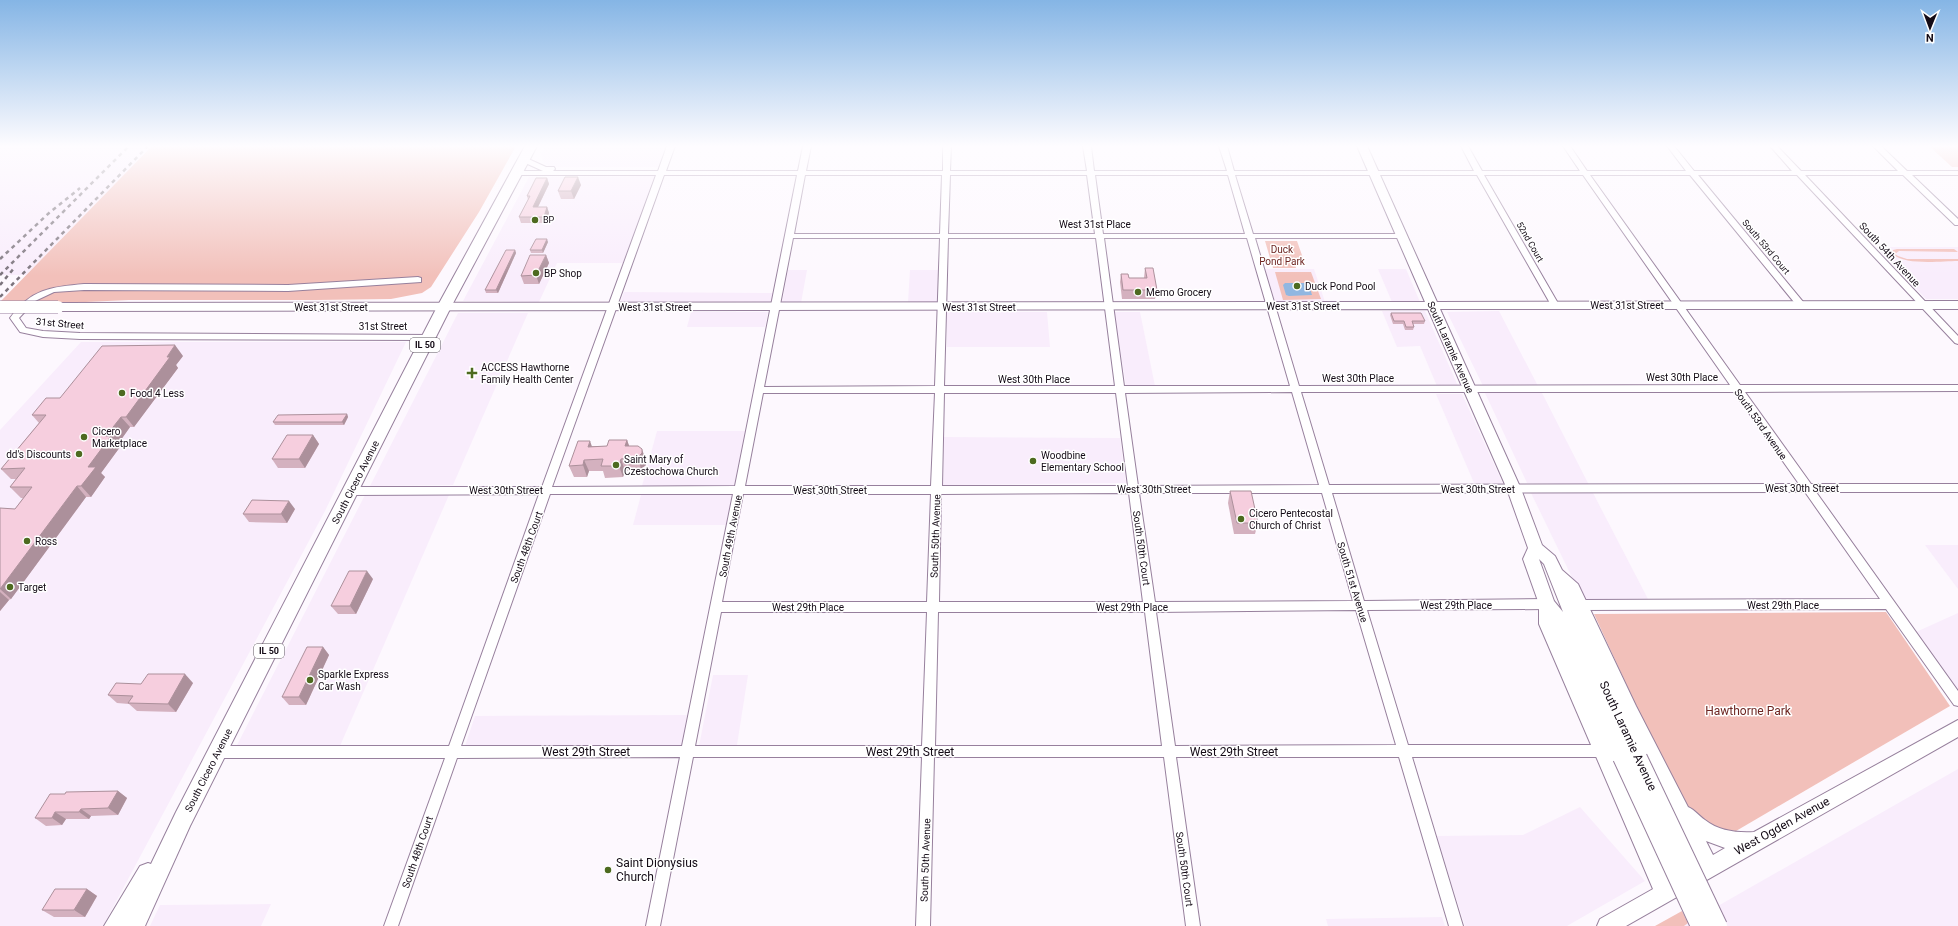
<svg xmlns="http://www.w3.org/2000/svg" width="1958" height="926" viewBox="0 0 1958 926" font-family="Roboto,sans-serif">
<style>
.built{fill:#f9edfc}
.green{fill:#f2c0ba}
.water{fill:#91b7e1}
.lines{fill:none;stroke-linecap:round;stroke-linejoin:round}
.street-casing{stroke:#97809d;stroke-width:2}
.secondary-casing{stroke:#97809d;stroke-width:2}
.primary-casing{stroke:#97809d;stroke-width:2}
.street{fill:#fff;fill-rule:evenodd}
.secondary{fill:#fff;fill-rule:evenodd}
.primary{fill:#fff;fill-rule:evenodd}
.rail{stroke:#7b737c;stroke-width:2.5;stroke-dasharray:4 4;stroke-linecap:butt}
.secondary-bridge-far1-casing{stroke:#97809d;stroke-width:13;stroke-linecap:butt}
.secondary-bridge-casing{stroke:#97809d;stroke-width:20;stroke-linecap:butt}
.secondary-bridge-far1{stroke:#fff;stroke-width:12}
.secondary-bridge{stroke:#fff;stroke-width:18}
.wall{fill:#d4b1bf}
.shaded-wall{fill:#ac909b}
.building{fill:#f6cede;stroke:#ac909b}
.poi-dot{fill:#4d6a1f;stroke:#fff;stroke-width:1.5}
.labels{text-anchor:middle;stroke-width:3;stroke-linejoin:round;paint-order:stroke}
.far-poi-label{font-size:9px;fill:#140b16;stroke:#fff;text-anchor:start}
.far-street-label{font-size:9px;fill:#140b16;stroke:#fff}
.shield{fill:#fff;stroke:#5a545c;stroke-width:1}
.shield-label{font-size:9px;font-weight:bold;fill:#140b16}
.street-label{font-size:10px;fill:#140b16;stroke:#fff}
.park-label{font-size:10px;fill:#6e2622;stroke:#fff}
.poi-label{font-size:10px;fill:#140b16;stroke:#fff;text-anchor:start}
.near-park-label{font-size:12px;fill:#6e2622;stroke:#fff}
.near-street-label{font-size:12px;fill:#140b16;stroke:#fff}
.near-poi-label{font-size:12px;fill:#140b16;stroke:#fff;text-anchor:start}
</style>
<rect width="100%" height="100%" fill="#fdf8fe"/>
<g class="built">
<path d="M 0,146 L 152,146 L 26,275 L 0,275 Z"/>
<path d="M 545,146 L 667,146 L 659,167 L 552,167 L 544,164 L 541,154 Z"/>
<path d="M 656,176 L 623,263 L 557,263 L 539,302 L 463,301 L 529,177 Z"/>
<path d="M 1877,247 L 1958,247 L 1958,299 L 1926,299 Z"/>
<path d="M 1265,269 L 1314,269 L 1325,302 L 1275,302 Z"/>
<path d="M 1378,269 L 1406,269 L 1420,302 L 1392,302 Z"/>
<path d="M 788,270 L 807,270 L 801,303 L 782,303 Z"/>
<path d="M 910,270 L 938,270 L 937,302 L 908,302 Z"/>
<path d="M 624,292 L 773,293 L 771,303 L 620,303 Z"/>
<path d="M 1382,311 L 1425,311 L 1458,386 L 1437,386 L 1420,346 L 1397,347 Z"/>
<path d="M 1499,311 L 1538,386 L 1483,386 L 1447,312 Z"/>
<path d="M 691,312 L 768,312 L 765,327 L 687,327 Z"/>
<path d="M 947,312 L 1047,312 L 1050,347 L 947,347 Z"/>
<path d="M 1114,312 L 1140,312 L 1155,386 L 1126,386 Z"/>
<path d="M 458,313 L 528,313 L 453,485 L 370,486 Z"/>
<path d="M 81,342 L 406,342 L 325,511 L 103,926 L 0,926 L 0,430 Z"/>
<path d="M 1485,393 L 1542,393 L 1589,485 L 1527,483 Z"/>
<path d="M 1436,394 L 1462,394 L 1503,484 L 1474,483 Z"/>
<path d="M 657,431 L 745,431 L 734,486 L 642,486 Z"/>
<path d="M 944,437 L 1120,438 L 1126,483 L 943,485 Z"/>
<path d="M 1531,493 L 1593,493 L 1649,601 L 1584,602 Z"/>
<path d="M 365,495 L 449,495 L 340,746 L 236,747 Z"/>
<path d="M 641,495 L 732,495 L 726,525 L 633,525 Z"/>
<path d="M 1925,545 L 1958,545 L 1958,589 Z"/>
<path d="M 1958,613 L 1958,691 L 1916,632 Z"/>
<path d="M 713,675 L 748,675 L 737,745 L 699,746 Z"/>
<path d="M 687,715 L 682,746 L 465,746 L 475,716 Z"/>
<path d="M 1958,769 L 1958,926 L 1684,926 L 1688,923 Z"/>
<path d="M 1580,807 L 1645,881 L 1567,926 L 1465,926 L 1436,836 L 1523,835 Z"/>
<path d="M 271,904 L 261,926 L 150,926 L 160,905 Z"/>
<path d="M 1442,917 L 1445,926 L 1328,926 L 1326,919 Z"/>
</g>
<g class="green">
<path d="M 152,146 L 516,146 L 479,212 L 431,287 L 422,293 L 391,299 L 316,300 L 129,300 L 64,303 L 0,302 Z"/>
<path d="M 1929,146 L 1958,146 L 1958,167 L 1952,167 Z"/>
<path d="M 1265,241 L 1297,241 L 1304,261 L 1294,261 L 1296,268 L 1273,268 Z"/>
<path d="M 1897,249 L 1954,249 L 1958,252 L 1899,251 L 1895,254 L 1898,256 L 1907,259 L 1958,259 L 1958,261 C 1941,261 1903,266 1892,253 L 1893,250 Z"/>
<path d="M 1275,272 L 1311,272 L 1321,299 L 1283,300 Z"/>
<path d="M 1886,612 L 1950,706 L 1736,831 L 1716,829 L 1696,821 L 1674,788 L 1594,614 Z"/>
<path d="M 1682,911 L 1688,923 L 1684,926 L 1655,926 Z"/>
</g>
<path class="water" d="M 1285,283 L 1305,283 L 1309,285 L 1312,295 L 1289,296 L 1286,295 L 1283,285 Z"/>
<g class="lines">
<g class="street-casing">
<g id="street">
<path d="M 667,146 L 675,146 L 666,171 L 798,171 L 803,146 L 811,146 L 806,171 L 943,171 L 943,146 L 951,146 L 950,171 L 1087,171 L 1083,146 L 1091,146 L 1094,171 L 1227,171 L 1219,146 L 1227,146 L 1234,171 L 1474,171 L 1461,146 L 1468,146 L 1482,171 L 1580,171 L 1563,146 L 1570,146 L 1587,171 L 1686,171 L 1667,146 L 1674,146 L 1694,171 L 1792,171 L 1770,146 L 1777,146 L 1801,171 L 1898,171 L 1873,146 L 1881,146 L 1907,171 L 1958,171 L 1958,175 L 1912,175 L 1958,219 L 1958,225 L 1955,225 L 1903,175 L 1805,175 L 1958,336 L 1958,344 L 1955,343 L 1797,175 L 1698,175 L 1804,303 L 1805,305 L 1804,307 L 1798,307 L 1690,175 L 1590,175 L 1740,385 L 1958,385 L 1958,391 L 1745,392 L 1811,484 L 1958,484 L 1958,492 L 1816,492 L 1958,691 L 1958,706 L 1954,705 L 1886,609 L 1581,610 L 1577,608 L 1575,605 L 1577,602 L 1581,600 L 1880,599 L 1805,492 L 1332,493 L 1364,601 L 1547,599 L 1551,601 L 1553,604 L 1551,607 L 1547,609 L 1367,610 L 1408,745 L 1603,745 L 1607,747 L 1609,751 L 1607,755 L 1603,757 L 1412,757 L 1463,926 L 1449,926 L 1399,757 L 1176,757 L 1200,926 L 1186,926 L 1164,757 L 934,757 L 930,926 L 916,926 L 922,757 L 693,757 L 660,926 L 646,926 L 680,757 L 457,758 L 398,926 L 384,926 L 445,758 L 218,758 L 214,756 L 212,752 L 214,748 L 218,746 L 449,746 L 539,494 L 350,495 L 346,494 L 345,491 L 346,488 L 350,487 L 542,487 L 656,175 L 516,175 L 512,173 L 516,171 L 543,171 L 521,161 L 521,157 L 524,157 L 546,167 L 554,167 L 555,169 L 553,171 L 658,171 ZM 664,175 L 797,175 L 735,486 L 552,487 ZM 805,175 L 942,175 L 940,234 L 794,234 ZM 950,175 L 1087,175 L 1095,234 L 948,234 ZM 1095,175 L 1228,175 L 1245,234 L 1103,234 ZM 1235,175 L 1477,175 L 1551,305 L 1555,308 L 1559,305 L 1484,175 L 1583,175 L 1730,385 L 1299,386 L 1255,238 L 1402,238 L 1406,236 L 1402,234 L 1253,234 ZM 793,238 L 940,238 L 935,386 L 764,387 ZM 948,238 L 1096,238 L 1115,386 L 944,386 ZM 1104,238 L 1247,238 L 1290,386 L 1124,386 ZM 1292,392 L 1319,485 L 1138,486 L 1125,393 ZM 1301,392 L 1734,392 L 1799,484 L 1329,485 ZM 763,393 L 935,393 L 931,486 L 745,486 ZM 944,393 L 1116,393 L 1128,486 L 942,486 ZM 1129,493 L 1143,602 L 939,602 L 941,494 ZM 1139,493 L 1322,493 L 1353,601 L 1155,602 ZM 550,494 L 733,494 L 682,746 L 461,746 ZM 743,494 L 931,494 L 927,602 L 722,602 ZM 1356,610 L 1396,745 L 1175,746 L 1156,612 ZM 721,612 L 927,612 L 922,746 L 695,746 ZM 938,612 L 1145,612 L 1162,746 L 935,746 Z"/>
<path d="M 418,277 L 421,278 L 421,282 L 288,291 L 84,290 L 54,292 L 35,301 L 19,318 L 26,328 L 43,331 L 80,333 L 432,335 L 433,337 L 432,339 L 429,340 L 80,339 L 43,337 L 20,332 L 10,318 C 31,289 51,287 84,284 L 288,285 Z"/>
</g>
</g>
<g class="secondary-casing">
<path id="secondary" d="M 1357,146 L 1367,146 L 1437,302 L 1958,301 L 1958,309 L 1440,309 L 1521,489 L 1542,545 L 1555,556 L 1562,570 L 1578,584 L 1636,706 L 1688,807 C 1695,810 1699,816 1705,820 C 1719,831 1737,833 1754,832 L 1958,720 L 1958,737 L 1626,926 L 1597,926 L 1600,919 L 1653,889 L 1539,624 L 1539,604 L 1523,559 L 1528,548 L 1507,489 L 1428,309 L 58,311 L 52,307 L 58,303 L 1425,302 ZM 1539,559 L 1544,564 L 1563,612 L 1554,601 ZM 1630,759 L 1632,764 L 1638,766 L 1644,764 L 1646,760 L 1697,863 L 1669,880 L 1617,763 L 1622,765 L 1628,763 ZM 1706,841 L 1725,848 L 1713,855 Z"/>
</g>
<g class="primary-casing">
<path id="primary" d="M 525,146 L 537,146 L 451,307 L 190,826 L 145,926 L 104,926 L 140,866 L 148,863 L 151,864 L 176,812 L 437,307 Z"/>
</g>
<use href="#street" class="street"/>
<use href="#secondary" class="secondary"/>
<use href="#primary" class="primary"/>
<g class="rail">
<path d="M 0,259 L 49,213 L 80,188"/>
<path d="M 0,275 L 129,146"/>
<path d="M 0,285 L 15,267"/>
<path d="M 0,297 L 148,146"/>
</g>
<g class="secondary-bridge-far1-casing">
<path id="secondary-bridge-far1" d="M 0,307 L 58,307"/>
</g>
<g class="secondary-bridge-casing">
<g id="secondary-bridge">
<path d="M 1622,757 L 1700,926"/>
<path d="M 1638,758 L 1718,926"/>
</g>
</g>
<use href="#secondary-bridge-far1" class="secondary-bridge-far1"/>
<use href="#secondary-bridge" class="secondary-bridge"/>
</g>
<g class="wall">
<path d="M 547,178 L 549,184 L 538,207 L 547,207 L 549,213 L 546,223 L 521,223 L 519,217 L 528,200 L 527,196 Z"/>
<path d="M 581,185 L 574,199 L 561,199 L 558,191 Z"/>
<path d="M 548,242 L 543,253 L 531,253 L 530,250 Z"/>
<path d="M 515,250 L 516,253 L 498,293 L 486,293 L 485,290 Z"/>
<path d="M 546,255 L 549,263 L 539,284 L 524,284 L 521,276 Z"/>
<path d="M 1145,268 L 1157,290 L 1155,299 L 1122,299 L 1120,282 L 1121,274 L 1129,278 L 1144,278 Z"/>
<path d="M 1391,313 L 1425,321 L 1424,324 L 1413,324 L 1414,327 L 1413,330 L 1405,330 L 1403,324 L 1393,324 L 1390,315 Z"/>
<path d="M 183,356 L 176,365 L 178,368 L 134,427 L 130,427 L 118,444 L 120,447 L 101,473 L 105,477 L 91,497 L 86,497 L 11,599 L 9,600 L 0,611 L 0,508 L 15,509 L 23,498 L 21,498 L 10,487 L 16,479 L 11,479 L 1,469 L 39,423 L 32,415 L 60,398 Z"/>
<path d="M 347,414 L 348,417 L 344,425 L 275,425 L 273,422 Z"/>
<path d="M 313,435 L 319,444 L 305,468 L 278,468 L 272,459 Z"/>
<path d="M 627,440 L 629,446 L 646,461 L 646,465 L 641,469 L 625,471 L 623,477 L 605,478 L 603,471 L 589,471 L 587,477 L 574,477 L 569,466 L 592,446 L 607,446 Z"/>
<path d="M 1230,491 L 1258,523 L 1255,534 L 1234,534 L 1228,503 Z"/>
<path d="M 295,509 L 287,523 L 249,522 L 243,514 Z"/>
<path d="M 373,579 L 356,614 L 338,614 L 331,606 Z"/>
<path d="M 323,647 L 329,655 L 306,705 L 289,705 L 282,697 Z"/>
<path d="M 193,683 L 176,712 L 137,711 L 129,704 L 117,703 L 108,695 L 141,684 Z"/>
<path d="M 118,791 L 127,798 L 118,815 L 91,816 L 89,819 L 66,819 L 62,825 L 46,826 L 35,818 L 65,794 Z"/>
<path d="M 87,889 L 97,896 L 85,917 L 54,917 L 42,910 Z"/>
</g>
<g class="shaded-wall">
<path d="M 578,177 L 581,185 L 574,199 L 571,191 Z"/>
<path d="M 547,178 L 549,184 L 535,213 L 533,207 Z"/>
<path d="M 547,207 L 549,213 L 546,223 L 544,217 Z"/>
<path d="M 547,239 L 548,242 L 543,253 L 542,250 Z"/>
<path d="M 515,250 L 516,253 L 498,293 L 496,290 Z"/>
<path d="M 546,255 L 549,263 L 539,284 L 536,275 Z"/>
<path d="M 175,345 L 183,356 L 176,365 L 178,368 L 134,427 L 126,417 L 167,357 Z"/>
<path d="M 347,414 L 348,417 L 344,425 L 342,422 Z"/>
<path d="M 121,417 L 130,427 L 118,444 L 120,447 L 101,473 L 105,477 L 91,497 L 81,486 L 88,467 L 106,436 Z"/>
<path d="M 313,435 L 319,444 L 305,468 L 299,459 Z"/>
<path d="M 627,440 L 631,451 L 625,446 Z"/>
<path d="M 590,441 L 594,452 L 588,447 Z"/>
<path d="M 642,449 L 646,461 L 646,465 L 641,469 L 638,457 Z"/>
<path d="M 621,459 L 625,471 L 623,477 L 619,466 Z"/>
<path d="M 584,460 L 589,471 L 587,477 L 583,465 Z"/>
<path d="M 77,486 L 86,497 L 11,599 L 0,589 Z"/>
<path d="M 289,501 L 295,509 L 287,523 L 281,514 Z"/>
<path d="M 367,571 L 373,579 L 356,614 L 350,606 Z"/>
<path d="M 0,592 L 9,600 L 0,611 Z"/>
<path d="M 323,647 L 329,655 L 306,705 L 299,697 Z"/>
<path d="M 185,674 L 193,683 L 176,712 L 168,704 Z"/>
<path d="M 118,791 L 127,798 L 118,815 L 108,808 Z"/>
<path d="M 81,809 L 91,816 L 89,819 L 79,812 Z"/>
<path d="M 55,812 L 66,819 L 62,825 L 52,818 Z"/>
<path d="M 87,889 L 97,896 L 85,917 L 74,910 Z"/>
</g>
<g class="building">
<path d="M 565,177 L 578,177 L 571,191 L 558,191 Z"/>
<path d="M 536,178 L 547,178 L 533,207 L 547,207 L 544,217 L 519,217 L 530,196 L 527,196 Z"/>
<path d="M 536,239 L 547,239 L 542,250 L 530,250 Z"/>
<path d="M 506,250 L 515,250 L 496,290 L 485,290 Z"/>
<path d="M 530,255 L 546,255 L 536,275 L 521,276 Z"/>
<path d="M 1145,268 L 1153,268 L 1157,290 L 1123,290 L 1121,274 L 1128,274 L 1129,278 L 1147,278 Z"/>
<path d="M 1391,313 L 1421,313 L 1425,321 L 1412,321 L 1414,327 L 1406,327 L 1404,321 L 1394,321 Z"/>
<path d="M 175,345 L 167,357 L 170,357 L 126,417 L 121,417 L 106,436 L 111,436 L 88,467 L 96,467 L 81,486 L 77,486 L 0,589 L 0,508 L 15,509 L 32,487 L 10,487 L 25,468 L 1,469 L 46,415 L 32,415 L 46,398 L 60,398 L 102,346 Z"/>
<path d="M 347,414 L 342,422 L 273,422 L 278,415 Z"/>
<path d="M 287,435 L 313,435 L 299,459 L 272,459 Z"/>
<path d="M 609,440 L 627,440 L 625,446 L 638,446 L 642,449 L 642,453 L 638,457 L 621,459 L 619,466 L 601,466 L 603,459 L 584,460 L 583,465 L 569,466 L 578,441 L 590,441 L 588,447 L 607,446 Z"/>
<path d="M 1230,491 L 1251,491 L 1258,523 L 1237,523 Z"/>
<path d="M 252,500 L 289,501 L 281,514 L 243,514 Z"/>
<path d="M 349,571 L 367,571 L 350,606 L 331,606 Z"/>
<path d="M 307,647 L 323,647 L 299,697 L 282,697 Z"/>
<path d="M 148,674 L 185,674 L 168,704 L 128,703 L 133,696 L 108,695 L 116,683 L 141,684 Z"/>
<path d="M 118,791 L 108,808 L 81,809 L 79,812 L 55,812 L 52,818 L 35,818 L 50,794 L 65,794 L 66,792 Z"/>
<path d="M 55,889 L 87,889 L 74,910 L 42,910 Z"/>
</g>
<linearGradient id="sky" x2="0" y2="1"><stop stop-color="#85b5e5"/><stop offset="0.53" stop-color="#fefcff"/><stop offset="1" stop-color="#fefcff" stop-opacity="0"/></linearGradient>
<rect width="1958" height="276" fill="url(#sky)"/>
<g class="poi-dot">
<circle cx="535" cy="220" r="4"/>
<circle cx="536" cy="273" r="4"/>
<circle cx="1297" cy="286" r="4"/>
<circle cx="1138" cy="292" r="4"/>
<path d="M470 367h4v4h4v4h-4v4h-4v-4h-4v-4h4z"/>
<circle cx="122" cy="393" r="4"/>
<circle cx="84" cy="437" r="4"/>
<circle cx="79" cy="454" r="4"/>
<circle cx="1033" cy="461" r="4"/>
<circle cx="616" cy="465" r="4"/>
<circle cx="1241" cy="519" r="4"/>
<circle cx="27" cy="541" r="4"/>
<circle cx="10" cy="587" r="4"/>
<circle cx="310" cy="680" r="4"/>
<circle cx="608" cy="870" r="4"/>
</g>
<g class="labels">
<g class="far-poi-label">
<text x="543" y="223">BP</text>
</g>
<g class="far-street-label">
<text transform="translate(1530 242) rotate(60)" y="3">52nd Court</text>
<text transform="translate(1766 247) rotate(50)" y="3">South 53rd Court</text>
</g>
<g class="shield">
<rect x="410" y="338" width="30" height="14" rx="3"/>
<rect x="254" y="644" width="30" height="14" rx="3"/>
</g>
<g class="shield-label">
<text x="425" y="348">IL 50</text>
<text x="269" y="654">IL 50</text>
</g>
<g class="street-label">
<text x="1095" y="228">West 31st Place</text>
<text transform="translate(1890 254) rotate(47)" y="4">South 54th Avenue</text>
<text x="1627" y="309">West 31st Street</text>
<text x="1303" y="310">West 31st Street</text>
<text x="331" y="311">West 31st Street</text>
<text x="655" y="311">West 31st Street</text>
<text x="979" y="311">West 31st Street</text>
<text transform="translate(60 323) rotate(5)" y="4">31st Street</text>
<text x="383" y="330">31st Street</text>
<text transform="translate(1451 347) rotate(66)" y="4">South Laramie Avenue</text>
<text x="1682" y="381">West 30th Place</text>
<text x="1358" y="382">West 30th Place</text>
<text x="1034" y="383">West 30th Place</text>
<text transform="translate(1761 424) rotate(55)" y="4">South 53rd Avenue</text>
<text transform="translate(355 482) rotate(-63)" y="4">South Cicero Avenue</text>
<text x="1802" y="492">West 30th Street</text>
<text x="1154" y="493">West 30th Street</text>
<text x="1478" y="493">West 30th Street</text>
<text x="506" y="494">West 30th Street</text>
<text x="830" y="494">West 30th Street</text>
<text transform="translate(730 536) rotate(-79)" y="4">South 49th Avenue</text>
<text transform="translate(935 536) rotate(-88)" y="4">South 50th Avenue</text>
<text transform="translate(526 547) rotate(-70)" y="4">South 48th Court</text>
<text transform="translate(1142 548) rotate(82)" y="4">South 50th Court</text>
<text transform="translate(1353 582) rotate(73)" y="4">South 51st Avenue</text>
<text x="1456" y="609">West 29th Place</text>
<text x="1783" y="609">West 29th Place</text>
<text x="808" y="611">West 29th Place</text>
<text x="1132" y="611">West 29th Place</text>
<text transform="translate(208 770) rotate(-63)" y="4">South Cicero Avenue</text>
<text transform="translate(417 852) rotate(-71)" y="4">South 48th Court</text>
<text transform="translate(925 860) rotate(-88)" y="4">South 50th Avenue</text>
<text transform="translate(1185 869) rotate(82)" y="4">South 50th Court</text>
</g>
<g class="park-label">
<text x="1282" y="253">Duck<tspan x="1282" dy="12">Pond Park</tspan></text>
</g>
<g class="poi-label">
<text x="544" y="277">BP Shop</text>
<text x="1305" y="290">Duck Pond Pool</text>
<text x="1146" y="296">Memo Grocery</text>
<text x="481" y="371">ACCESS Hawthorne<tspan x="481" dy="12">Family Health Center</tspan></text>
<text x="130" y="397">Food 4 Less</text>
<text x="92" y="435">Cicero<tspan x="92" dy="12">Marketplace</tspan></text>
<text x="71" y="458" text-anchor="end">dd's Discounts</text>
<text x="1041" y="459">Woodbine<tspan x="1041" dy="12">Elementary School</tspan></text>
<text x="624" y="463">Saint Mary of<tspan x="624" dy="12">Czestochowa Church</tspan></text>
<text x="1249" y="517">Cicero Pentecostal<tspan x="1249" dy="12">Church of Christ</tspan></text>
<text x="35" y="545">Ross</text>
<text x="18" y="591">Target</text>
<text x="318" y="678">Sparkle Express<tspan x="318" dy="12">Car Wash</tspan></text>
</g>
<g class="near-park-label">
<text x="1748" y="715">Hawthorne Park</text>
</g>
<g class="near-street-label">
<text transform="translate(1628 736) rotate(65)" y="4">South Laramie Avenue</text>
<text x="586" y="756">West 29th Street</text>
<text x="910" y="756">West 29th Street</text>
<text x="1234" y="756">West 29th Street</text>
<text transform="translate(1782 826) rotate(-29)" y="4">West Ogden Avenue</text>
</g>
<g class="near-poi-label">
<text x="616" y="867">Saint Dionysius<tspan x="616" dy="14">Church</tspan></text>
</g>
</g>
<g transform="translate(1930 28) rotate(181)" stroke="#ffffff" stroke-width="3" paint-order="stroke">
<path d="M0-3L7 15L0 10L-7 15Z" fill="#140b16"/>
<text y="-6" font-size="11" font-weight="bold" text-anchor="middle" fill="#140b16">N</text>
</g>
</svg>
